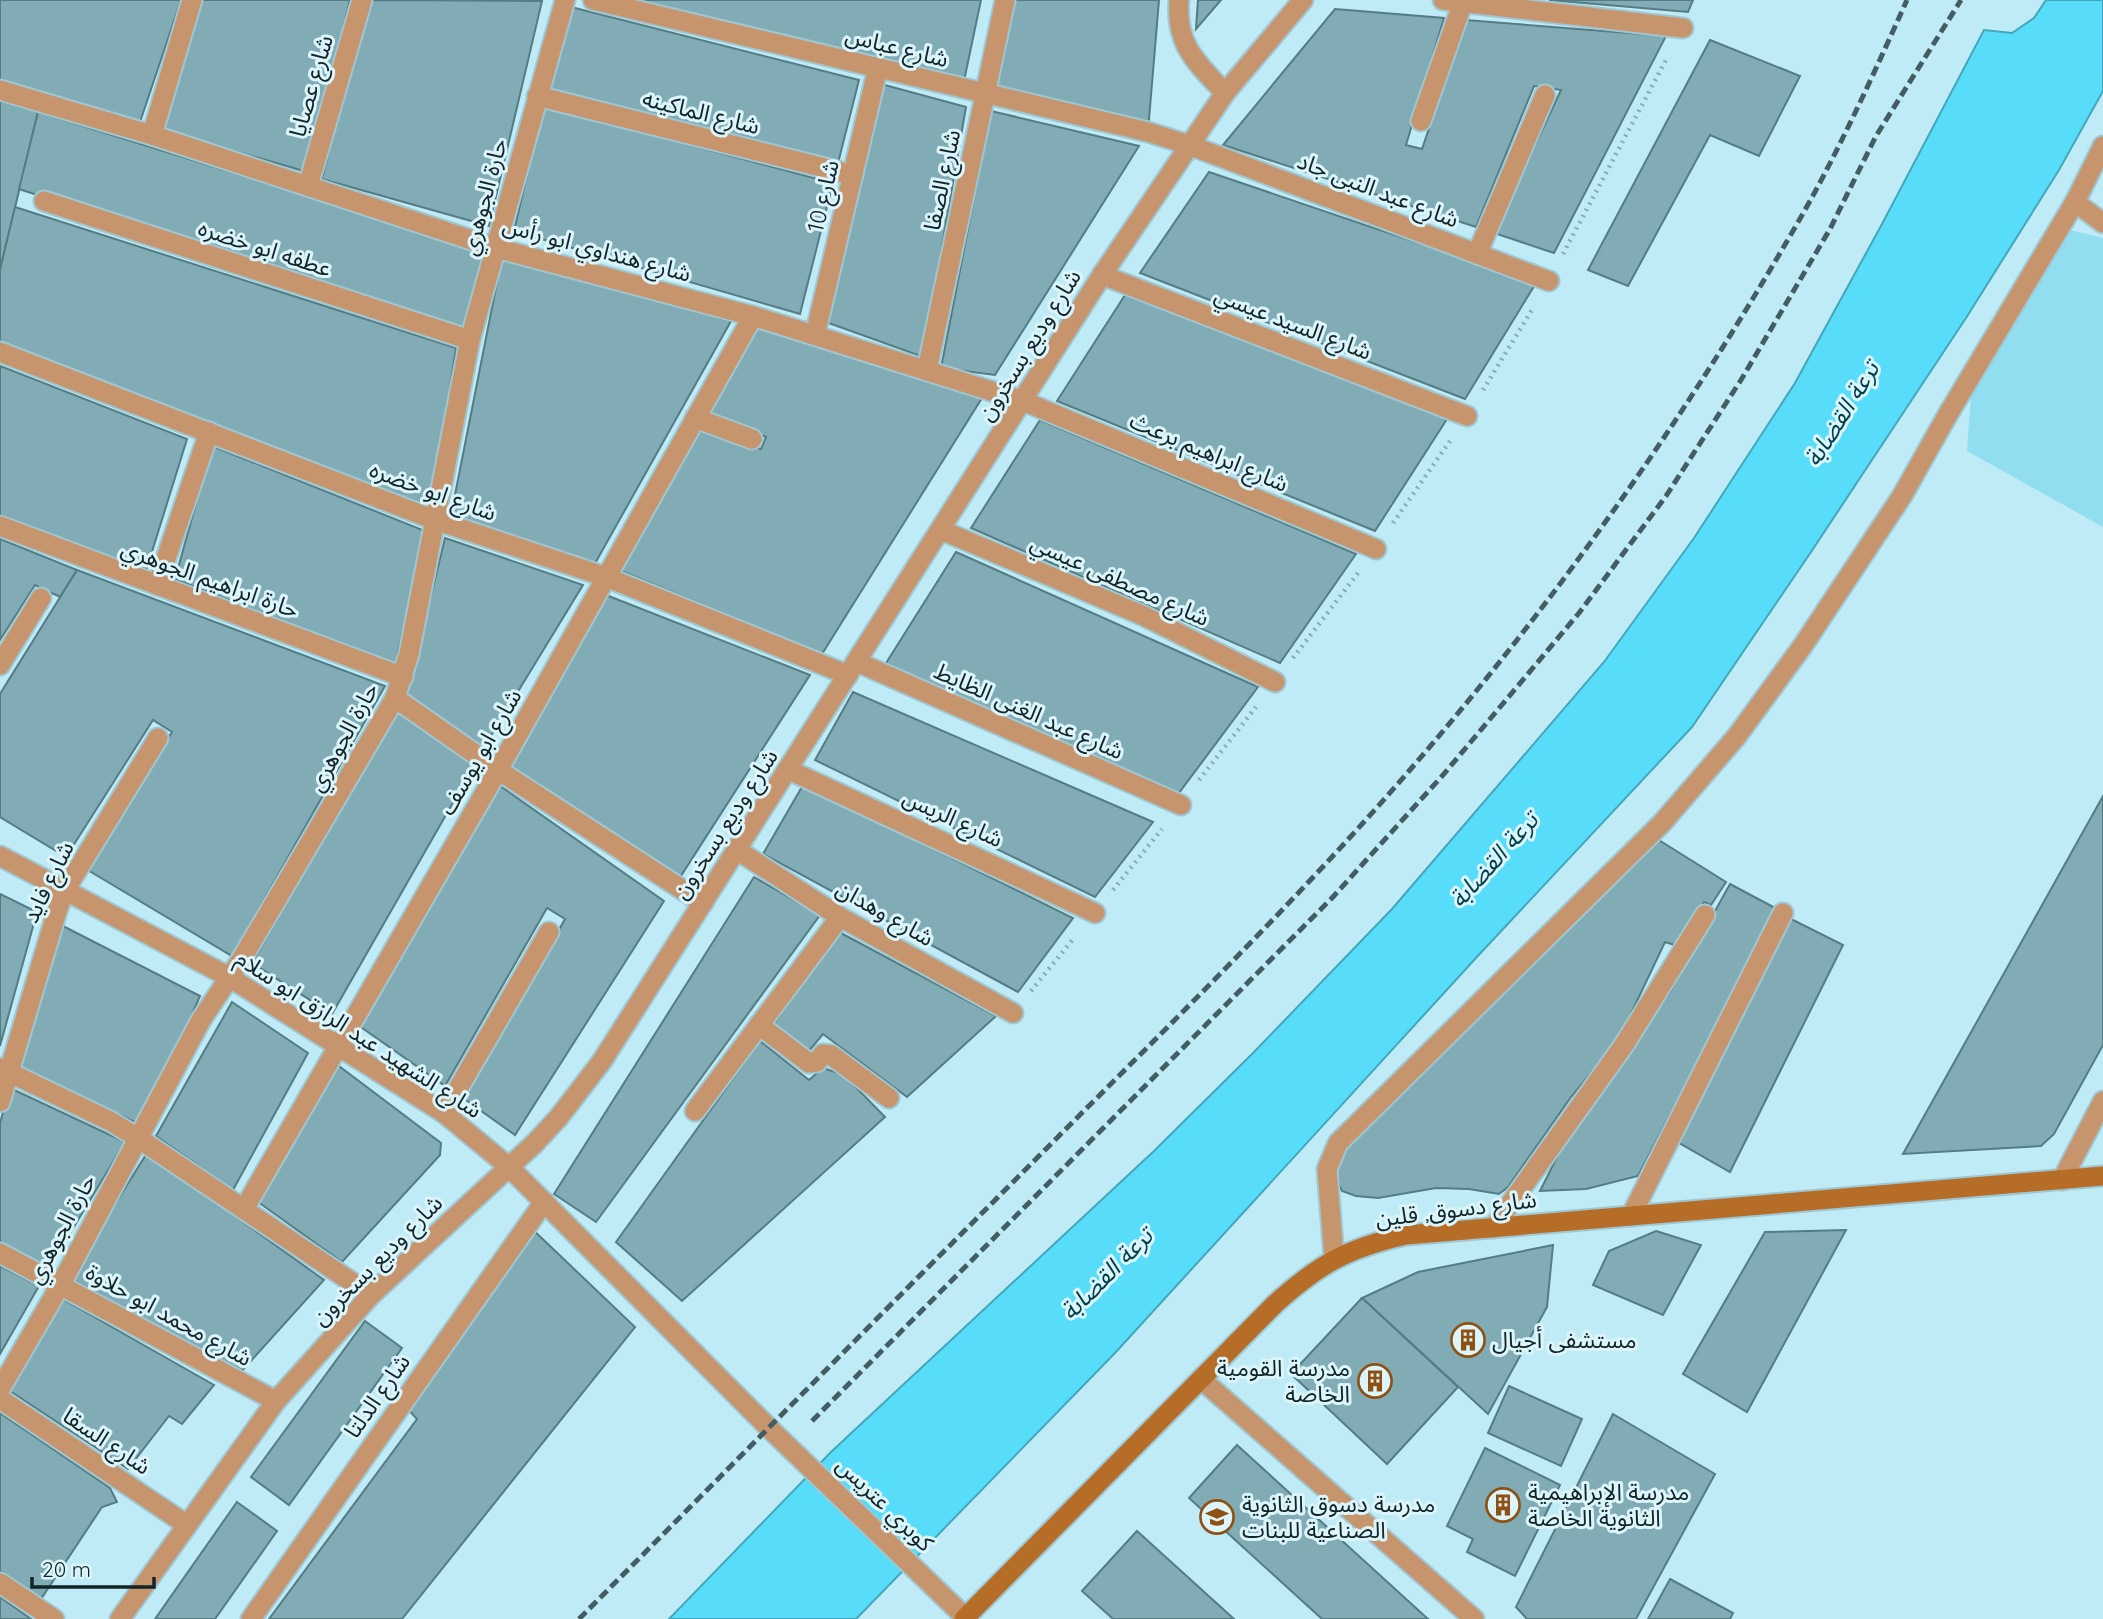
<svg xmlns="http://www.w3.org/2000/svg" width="2103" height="1619" viewBox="0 0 2103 1619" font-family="Quicksand,'Noto Sans Arabic',sans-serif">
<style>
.green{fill:#91def0}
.water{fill:#57ddf9;stroke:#43a6ba;stroke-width:2}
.building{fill:#81acb6;stroke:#537c85;stroke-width:2}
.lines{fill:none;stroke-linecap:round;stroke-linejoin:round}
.minor-casing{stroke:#a0c7d1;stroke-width:23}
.tertiary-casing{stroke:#a0c7d1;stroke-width:23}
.secondary-casing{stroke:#a0c7d1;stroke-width:23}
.path{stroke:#88abb4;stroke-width:4.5;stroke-dasharray:2 5;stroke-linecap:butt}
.minor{stroke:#c7956d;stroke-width:19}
.tertiary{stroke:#c7956d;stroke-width:19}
.secondary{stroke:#b66d28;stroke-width:19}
.rail{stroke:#445d63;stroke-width:5;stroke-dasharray:10 5;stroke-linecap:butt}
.labels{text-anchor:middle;stroke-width:6;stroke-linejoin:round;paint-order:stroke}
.street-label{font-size:23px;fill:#132428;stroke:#dbf5fb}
.poi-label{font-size:23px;fill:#132428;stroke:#dbf5fb;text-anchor:start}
.water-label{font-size:24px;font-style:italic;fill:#003e4a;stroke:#dbf5fb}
</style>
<rect width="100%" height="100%" fill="#bfebf6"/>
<path class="green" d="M 2065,229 L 2103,238 L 2103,527 L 1967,451 L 1971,394 Z"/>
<path class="water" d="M 2046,0 L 2103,0 L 2103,91 L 2059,170 L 1966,318 L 1811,552 L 1692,727 L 1475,959 L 1115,1353 L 856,1619 L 669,1619 L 831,1452 L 1154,1151 L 1253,1053 L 1392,909 L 1604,662 L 1694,538 L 1795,383 L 1882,224 L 1984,30 L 2012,33 L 2034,18 Z"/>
<g class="building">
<path d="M 0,0 L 181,0 L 139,125 L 0,82 Z"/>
<path d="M 197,0 L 350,0 L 307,172 L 159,129 Z"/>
<path d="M 367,0 L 542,1 L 489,226 L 322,179 Z"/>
<path d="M 622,0 L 981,0 L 964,81 Z"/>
<path d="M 1008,0 L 1159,0 L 1148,131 L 993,86 Z"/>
<path d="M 1198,0 L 1221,0 L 1196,29 Z"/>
<path d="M 1549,0 L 1693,0 L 1688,12 Z"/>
<path d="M 571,7 L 859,80 L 837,167 L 548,95 Z"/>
<path d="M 1335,9 L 1444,18 L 1406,145 L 1422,149 L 1466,20 L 1666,36 L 1554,253 L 1494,233 L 1561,90 L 1534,86 L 1476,227 L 1223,145 Z"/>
<path d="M 1710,40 L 1800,76 L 1759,156 L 1710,135 L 1628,286 L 1588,270 Z"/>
<path d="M 881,84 L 966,107 L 923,357 L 826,322 Z"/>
<path d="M 0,101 L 38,112 L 0,270 Z"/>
<path d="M 543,106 L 833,183 L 800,314 L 514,231 Z"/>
<path d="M 991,111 L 1139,146 L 995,375 L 941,368 Z"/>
<path d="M 38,112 L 484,251 L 468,335 L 19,189 Z"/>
<path d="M 1209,172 L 1536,283 L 1465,399 L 1140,273 Z"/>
<path d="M 15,207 L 456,348 L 431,515 L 0,344 L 0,270 Z"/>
<path d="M 502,257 L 731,321 L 593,567 L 450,520 Z"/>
<path d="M 1125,295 L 1447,419 L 1375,531 L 1057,401 Z"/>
<path d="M 756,327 L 982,398 L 822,654 L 619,570 L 699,429 L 761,449 L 766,437 L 707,413 Z"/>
<path d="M 0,366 L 187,439 L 146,571 L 0,515 Z"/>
<path d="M 1040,420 L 1356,554 L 1280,663 L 971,528 Z"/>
<path d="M 212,446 L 425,531 L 395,666 L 175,579 Z"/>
<path d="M 445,538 L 583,585 L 481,752 L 407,696 Z"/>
<path d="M 0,539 L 77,570 L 60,597 L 35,585 L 0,640 Z"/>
<path d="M 956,552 L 1258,687 L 1173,801 L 881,671 Z"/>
<path d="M 77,570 L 385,686 L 232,956 L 86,869 L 172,732 L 153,720 L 66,857 L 0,817 L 0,694 Z"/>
<path d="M 606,595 L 810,675 L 677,882 L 505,767 Z"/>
<path d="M 853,692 L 1153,822 L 1095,897 L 815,760 Z"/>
<path d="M 399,707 L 474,766 L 332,1014 L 252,963 Z"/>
<path d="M 496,783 L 664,901 L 515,1135 L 463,1098 L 565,919 L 547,908 L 445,1086 L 355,1023 Z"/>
<path d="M 803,785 L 1073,918 L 1018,992 L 763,854 Z"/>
<path d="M 2103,796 L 2103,1045 L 2054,1134 L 2041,1146 L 1903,1154 Z"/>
<path d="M 1654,837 L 1726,882 L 1711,905 L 1704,902 L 1678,946 L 1665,942 L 1619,1039 L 1571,1097 L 1508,1187 L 1499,1194 L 1469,1189 L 1436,1188 L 1378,1198 L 1356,1196 L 1342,1191 L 1335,1177 L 1334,1159 L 1409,1087 Z"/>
<path d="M 754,877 L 820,915 L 596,1222 L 554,1194 Z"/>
<path d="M 1730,884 L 1777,909 L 1638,1176 L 1586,1189 L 1540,1191 L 1566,1139 L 1670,992 Z"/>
<path d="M 0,894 L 37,912 L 0,1046 Z"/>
<path d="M 1789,918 L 1843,945 L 1730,1172 L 1674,1140 Z"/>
<path d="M 59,924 L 200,996 L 143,1126 L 17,1066 Z"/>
<path d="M 839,932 L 996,1016 L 907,1097 L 823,1034 L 808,1052 L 773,1025 Z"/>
<path d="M 232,1002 L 308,1053 L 233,1190 L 156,1136 Z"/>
<path d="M 760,1041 L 809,1080 L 823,1068 L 844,1075 L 885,1117 L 682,1301 L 616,1242 Z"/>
<path d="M 335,1063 L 441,1143 L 440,1155 L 342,1262 L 251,1197 Z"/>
<path d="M 10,1088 L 125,1142 L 48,1270 L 0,1245 L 0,1123 Z"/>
<path d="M 147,1153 L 324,1280 L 241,1372 L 69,1278 Z"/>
<path d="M 529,1226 L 635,1327 L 402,1619 L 269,1619 L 417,1419 L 404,1405 Z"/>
<path d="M 1846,1230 L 1747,1412 L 1683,1374 L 1765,1232 Z"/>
<path d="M 1656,1231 L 1701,1245 L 1663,1315 L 1593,1285 L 1609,1251 Z"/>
<path d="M 1553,1245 L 1547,1307 L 1488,1414 L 1362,1298 L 1418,1272 Z"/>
<path d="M 0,1266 L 39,1286 L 0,1354 Z"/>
<path d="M 59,1297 L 214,1385 L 182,1424 L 169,1416 L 128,1469 L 4,1387 Z"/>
<path d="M 1362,1298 L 1458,1387 L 1387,1464 L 1291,1374 Z"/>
<path d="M 365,1321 L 402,1348 L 289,1505 L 251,1477 Z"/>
<path d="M 1509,1386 L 1582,1419 L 1561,1466 L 1488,1433 Z"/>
<path d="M 0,1413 L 110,1488 L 117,1502 L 102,1507 L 41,1599 L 0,1571 Z"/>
<path d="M 1613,1414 L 1715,1474 L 1636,1619 L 1527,1619 L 1516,1607 Z"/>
<path d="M 1237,1445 L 1428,1619 L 1322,1619 L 1189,1498 Z"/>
<path d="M 1485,1448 L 1560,1485 L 1515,1576 L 1467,1552 L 1473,1539 L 1447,1526 Z"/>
<path d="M 237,1502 L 277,1531 L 215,1619 L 155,1619 Z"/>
<path d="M 1137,1531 L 1234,1619 L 1113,1619 L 1082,1591 Z"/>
<path d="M 1670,1579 L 1733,1613 L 1730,1619 L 1648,1619 Z"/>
<path d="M 0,1597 L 31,1619 L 0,1619 Z"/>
</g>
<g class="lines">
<g class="minor-casing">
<g id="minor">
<path d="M 593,0 L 1148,132 L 1189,145 L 1549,281"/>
<path d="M 1179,0 C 1175,45 1197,63 1225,93"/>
<path d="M 1443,0 L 1683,28"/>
<path d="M 0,90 L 152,135 L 496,248 L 753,316 L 1023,401 L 1376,549"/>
<path d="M 537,96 L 853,175"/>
<path d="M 1421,121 L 1463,2"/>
<path d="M 152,135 L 192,0"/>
<path d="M 2103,146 L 2075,202 L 2103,223"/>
<path d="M 308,186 L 362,0"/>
<path d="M 44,201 L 470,340"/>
<path d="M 1477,254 L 1545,95"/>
<path d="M 1102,275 L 1467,416"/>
<path d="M 815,335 L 878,67"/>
<path d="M 0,352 L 435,520 L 606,577 L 848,675"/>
<path d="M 927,370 L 1005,0"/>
<path d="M 695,418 L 752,439"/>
<path d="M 0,526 L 403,677"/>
<path d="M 941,530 L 1144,616 L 1275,682"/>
<path d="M 157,585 L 209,432"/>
<path d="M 857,662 L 1181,805"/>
<path d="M 0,665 L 41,598"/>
<path d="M 395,698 L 498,770 L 703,903"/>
<path d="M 789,770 L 1095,913"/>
<path d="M 737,850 L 840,917 L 1013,1013"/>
<path d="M 0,856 L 229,977 L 444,1113 L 509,1167 L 769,1428 L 965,1617"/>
<path d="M 759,1025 L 809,1063 L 817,1062 L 823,1054 L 831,1055 L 889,1098"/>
<path d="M 0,1068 L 110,1121 L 138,1138 L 371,1295"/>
<path d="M 0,1102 L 58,908 L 65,890 L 158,738"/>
<path d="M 695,1111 L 840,917"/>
<path d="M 444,1113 L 549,932"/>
<path d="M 2062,1180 L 2103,1101"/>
<path d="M 244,1209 L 498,770 L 753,316"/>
<path d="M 1631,1216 L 1783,913"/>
<path d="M 1493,1228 L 1624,1045 L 1705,915"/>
<path d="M 0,1253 L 276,1401"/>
<path d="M 1334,1258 L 1327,1169 L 1338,1143 L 1663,822 L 1737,736 L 1804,644 L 1902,496 L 1947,416 L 2075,202"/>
<path d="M 1201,1379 L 1474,1619"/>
<path d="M 0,1389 L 61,1284 L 201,1020 L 241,960 L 395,698 L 409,654 L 470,340 L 565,0"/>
<path d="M 0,1399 L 187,1525"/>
<path d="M 0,1583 L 54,1619"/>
<path d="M 251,1619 L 544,1202"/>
</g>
</g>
<g class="tertiary-casing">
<path id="tertiary" d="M 120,1619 L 276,1401 L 371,1295 L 535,1143 L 559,1117 L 602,1061 L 1102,275 L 1225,93 L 1303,0"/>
</g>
<g class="secondary-casing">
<path id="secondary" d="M 964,1619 L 1275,1304 C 1319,1264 1348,1248 1406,1235 L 2103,1176"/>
</g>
<g class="path">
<path d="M 1563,254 L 1667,58"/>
<path d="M 1483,390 L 1533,308"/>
<path d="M 1393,523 L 1450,441"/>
<path d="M 1293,658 L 1358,573"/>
<path d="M 1199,780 L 1256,707"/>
<path d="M 1113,890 L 1162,829"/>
<path d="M 1031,991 L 1074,938"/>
</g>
<use href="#minor" class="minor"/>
<use href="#tertiary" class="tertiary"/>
<use href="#secondary" class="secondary"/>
<g class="rail">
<path d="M 812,1421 L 1332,898 L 1443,775 L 1579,613 L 1666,496 L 1741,380 L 1830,229 L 1876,136 L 1961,0"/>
<path d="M 579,1619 C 733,1464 887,1308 1042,1153 C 1166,1028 1293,905 1409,771 C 1559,598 1691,410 1805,210 C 1843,142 1875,71 1907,0"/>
</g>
</g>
<defs>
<g id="building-ring" transform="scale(1.75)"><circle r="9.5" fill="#dbf5fb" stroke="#8e5113" stroke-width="1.5"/><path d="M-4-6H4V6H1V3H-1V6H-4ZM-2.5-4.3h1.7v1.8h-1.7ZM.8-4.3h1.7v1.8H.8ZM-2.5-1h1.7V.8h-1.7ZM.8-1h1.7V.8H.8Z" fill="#8e5113"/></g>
<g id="school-ring" transform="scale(1.75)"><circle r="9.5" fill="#dbf5fb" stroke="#8e5113" stroke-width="1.5"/><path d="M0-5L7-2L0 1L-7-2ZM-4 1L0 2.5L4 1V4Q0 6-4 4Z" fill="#8e5113"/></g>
</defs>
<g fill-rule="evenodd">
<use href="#building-ring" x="1468" y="1340"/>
<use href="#building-ring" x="1375" y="1381"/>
<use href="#building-ring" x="1503" y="1505"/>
<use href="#school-ring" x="1217" y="1517"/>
</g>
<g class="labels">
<g class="street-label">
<text transform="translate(897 47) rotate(14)" y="8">شارع عباس</text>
<text transform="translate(311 86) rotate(-74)" y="8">شارع عصايا</text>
<text transform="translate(701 112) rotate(14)" y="8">شارع الماكينه</text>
<text transform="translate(942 180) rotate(-78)" y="8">شارع الصفا</text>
<text transform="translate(1378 190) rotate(21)" y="8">شارع عبد النبى جاد</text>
<text transform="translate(823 196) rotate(-77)" y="8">شارع 10</text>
<text transform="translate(484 197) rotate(-75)" y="8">حارة الجوهري</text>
<text transform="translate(265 248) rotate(18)" y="8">عطفه ابو خضره</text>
<text transform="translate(597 249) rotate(15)" y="8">شارع هنداوي ابو رأس</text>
<text transform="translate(1293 323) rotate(21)" y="8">شارع السيد عيسي</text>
<text transform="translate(1029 345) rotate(-58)" y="8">شارع وديع بسخرون</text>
<text transform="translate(1209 452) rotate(23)" y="8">شارع ابراهيم برعث</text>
<text transform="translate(433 491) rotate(20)" y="8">شارع ابو خضره</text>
<text transform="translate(210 579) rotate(20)" y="8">حارة ابراهيم الجوهري</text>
<text transform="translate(1120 580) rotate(24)" y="8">شارع مصطفى عيسي</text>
<text transform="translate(1029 711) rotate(24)" y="8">شارع عبد الغنى الظايط</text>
<text transform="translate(343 737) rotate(-61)" y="8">حارة الجوهري</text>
<text transform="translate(480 752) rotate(-60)" y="8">شارع ابو يوسف</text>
<text transform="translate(953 818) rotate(25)" y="8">شارع الريس</text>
<text transform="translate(725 824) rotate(-57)" y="8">شارع وديع بسخرون</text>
<text transform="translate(48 882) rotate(-64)" y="8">شارع فايد</text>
<text transform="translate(885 913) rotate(30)" y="8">شارع وهدان</text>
<text transform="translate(359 1034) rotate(33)" y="8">شارع الشهيد عبد الرازق ابو سلام</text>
<text transform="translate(1456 1209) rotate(-7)" y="8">شارع دسوق, قلين</text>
<text transform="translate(61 1229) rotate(-62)" y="8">حارة الجوهري</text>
<text transform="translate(377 1260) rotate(-45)" y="8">شارع وديع بسخرون</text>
<text transform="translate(169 1315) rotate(29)" y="8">شارع محمد ابو حلاوة</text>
<text transform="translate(377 1396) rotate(-55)" y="8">شارع الدلتا</text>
<text transform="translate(107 1441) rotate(34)" y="8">شارع السقا</text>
<text transform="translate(885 1504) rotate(44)" y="8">كوبري عتريس</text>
</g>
<g class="poi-label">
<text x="1492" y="1348">مستشفى أجيال</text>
<text x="1350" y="1376" text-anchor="end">مدرسة القومية<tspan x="1350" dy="26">الخاصة</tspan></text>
<text x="1528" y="1500">مدرسة الإبراهيمية<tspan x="1528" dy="26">الثانوية الخاصة</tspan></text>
<text x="1242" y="1512">مدرسة دسوق الثانوية<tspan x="1242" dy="26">الصناعية للبنات</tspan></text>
</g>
<g class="water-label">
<text transform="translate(1842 414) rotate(-58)" y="8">ترعة القضابة</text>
<text transform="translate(1494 860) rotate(-48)" y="8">ترعة القضابة</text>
<text transform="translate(1107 1274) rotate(-45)" y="8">ترعة القضابة</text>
</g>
</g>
<path d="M32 1577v10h122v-10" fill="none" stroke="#132428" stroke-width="3.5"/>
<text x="42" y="1577" font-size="21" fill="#132428" stroke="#dbf5fb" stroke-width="5" paint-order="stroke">20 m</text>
</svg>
